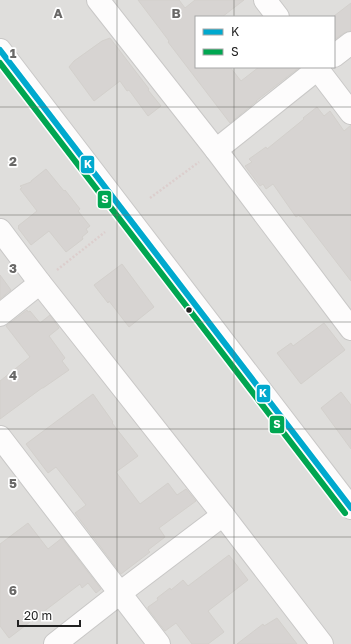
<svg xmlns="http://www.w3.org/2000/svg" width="351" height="644" viewBox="0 0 351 644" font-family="'Golos Text',sans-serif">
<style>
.residential{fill:#dfdedc;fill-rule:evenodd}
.building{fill:#d7d4d2;stroke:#d3d0cc}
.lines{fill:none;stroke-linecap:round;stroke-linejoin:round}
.minor-casing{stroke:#c9c8c7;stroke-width:24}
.path{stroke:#dccecd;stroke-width:2.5;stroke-dasharray:2 2;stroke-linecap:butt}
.minor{stroke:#fdfcfc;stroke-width:22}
.bus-1-casing{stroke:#fff;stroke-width:9}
.bus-2-casing{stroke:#fff;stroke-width:9}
.bus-1{stroke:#00a9ce;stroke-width:6}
.bus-2{stroke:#00a651;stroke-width:6}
.grid{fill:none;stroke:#6a6968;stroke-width:1;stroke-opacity:0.55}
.bus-dot{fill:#222;stroke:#fff;stroke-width:1.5}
.grid-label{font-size:13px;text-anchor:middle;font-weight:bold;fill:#6a6968;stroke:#fff;stroke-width:3.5;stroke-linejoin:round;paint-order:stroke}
.line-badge{stroke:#fff;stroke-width:1.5}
.badge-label{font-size:11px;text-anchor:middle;font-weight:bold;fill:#fff}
</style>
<rect width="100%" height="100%" fill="#f0eeeb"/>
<path class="residential" d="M 0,0 L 351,0 L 351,644 L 0,644 ZM 196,17 L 334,17 L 334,67 L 196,67 Z"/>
<g class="building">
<path d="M 138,0 L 179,0 L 185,8 L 195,0 L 244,0 L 222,17 L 196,17 L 196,67 L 230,67 L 241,81 L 259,67 L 300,67 L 256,101 L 257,101 L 230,123 L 168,42 L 169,41 Z"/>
<path d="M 351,3 L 351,31 L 344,33 L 334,40 L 334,16 Z"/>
<path d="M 110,38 L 149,89 L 148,90 L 161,106 L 148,116 L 129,90 L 127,91 L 120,81 L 94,101 L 69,67 L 74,61 L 102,41 Z"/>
<path d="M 317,107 L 324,116 L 330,111 L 344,131 L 351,125 L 351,281 L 301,216 L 300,217 L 299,215 L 296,217 L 273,184 L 266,189 L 263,184 L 260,186 L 245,166 L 252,162 L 249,159 L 266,147 L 267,149 L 304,119 L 303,118 Z"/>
<path d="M 46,169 L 64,191 L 65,190 L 80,209 L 78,211 L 90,226 L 86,229 L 88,232 L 82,237 L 83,239 L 66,252 L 49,231 L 31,245 L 18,228 L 19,227 L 18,226 L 37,211 L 20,189 L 22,188 L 20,186 L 31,182 L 31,181 Z"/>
<path d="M 122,264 L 154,307 L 129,327 L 109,301 L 108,303 L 94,285 Z"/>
<path d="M 0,275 L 11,290 L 0,299 Z"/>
<path d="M 27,310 L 28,312 L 30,311 L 40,323 L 50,315 L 59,328 L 49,336 L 65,358 L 62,361 L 69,370 L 43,388 L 42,388 L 0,419 L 0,381 L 30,357 L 6,326 Z"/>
<path d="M 324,323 L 345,350 L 301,384 L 277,353 L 291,343 L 293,346 Z"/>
<path d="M 341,392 L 351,405 L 351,449 L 321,408 Z"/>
<path d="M 93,394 L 113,422 L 112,423 L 138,456 L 116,472 L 140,504 L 168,483 L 177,495 L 186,489 L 196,501 L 159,528 L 165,537 L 148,550 L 150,552 L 121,574 L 75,513 L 86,505 L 56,467 L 48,473 L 26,444 Z"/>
<path d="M 28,523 L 48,549 L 62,538 L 101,589 L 96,593 L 88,583 L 82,588 L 80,584 L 9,638 L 0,626 L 0,544 Z"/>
<path d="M 229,555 L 248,580 L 208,611 L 224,632 L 208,644 L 192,644 L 176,623 L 165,631 L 148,609 L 148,607 L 158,600 L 157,598 L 170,588 L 171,590 L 183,580 L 188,586 Z"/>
<path d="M 277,618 L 297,644 L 237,644 L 263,624 L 264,626 Z"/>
</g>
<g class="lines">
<g class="minor-casing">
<g id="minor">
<path d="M 98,0 L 216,150 L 351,329"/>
<path d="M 265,0 L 278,17"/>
<path d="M 0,50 L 351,508"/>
<path d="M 334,56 L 351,43"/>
<path d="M 316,67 L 351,113"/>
<path d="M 216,150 L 320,67"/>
<path d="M 0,230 L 40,283 L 223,515 L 322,644"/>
<path d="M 0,315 L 40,283"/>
<path d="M 0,437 L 159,644"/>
<path d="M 55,644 L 120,593 L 223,515"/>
</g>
</g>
<g class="path">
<path d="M 150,198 L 199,162"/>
<path d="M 57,270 L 105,232"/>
</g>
<use href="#minor" class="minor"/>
<g class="bus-1-casing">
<path id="bus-1" d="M 0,50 L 351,508"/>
</g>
<g class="bus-2-casing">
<path id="bus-2" d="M 0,63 L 345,513"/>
</g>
<use href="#bus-1" class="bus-1"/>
<use href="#bus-2" class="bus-2"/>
</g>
<path class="grid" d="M 117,0 L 117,644M 234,0 L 234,17M 234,67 L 234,644M 0,107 L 351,107M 0,215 L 351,215M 0,322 L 351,322M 0,429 L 351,429M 0,537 L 351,537"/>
<circle class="bus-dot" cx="189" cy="310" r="3.5"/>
<g class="grid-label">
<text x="58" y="18">A</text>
<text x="176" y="18">B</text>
<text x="13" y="58">1</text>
<text x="13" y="166">2</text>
<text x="13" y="273">3</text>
<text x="13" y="380">4</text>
<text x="13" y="488">5</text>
<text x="13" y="595">6</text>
</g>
<g class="line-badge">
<rect x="80" y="155" width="15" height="19" rx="4" fill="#00a9ce"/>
<rect x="97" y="190" width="15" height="19" rx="4" fill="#00a651"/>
<rect x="256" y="384" width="15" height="19" rx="4" fill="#00a9ce"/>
<rect x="269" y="415" width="16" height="19" rx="4" fill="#00a651"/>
</g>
<g class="badge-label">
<text x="88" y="168">K</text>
<text x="105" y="203">S</text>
<text x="263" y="397">K</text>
<text x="277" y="428">S</text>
</g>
<rect x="195" y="16" width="140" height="52" fill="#ffffff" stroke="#a7a7a7"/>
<rect x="203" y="29" width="20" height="6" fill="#00a9ce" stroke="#a7a7a7"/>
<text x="231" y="36" font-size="12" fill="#222222">K</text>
<rect x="203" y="49" width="20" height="6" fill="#00a651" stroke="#a7a7a7"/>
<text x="231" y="56" font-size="12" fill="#222222">S</text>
<path d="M18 620v6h62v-6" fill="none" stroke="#222222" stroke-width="2"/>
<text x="24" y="620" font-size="12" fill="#222222" stroke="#ffffff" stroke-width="3" paint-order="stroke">20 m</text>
</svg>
